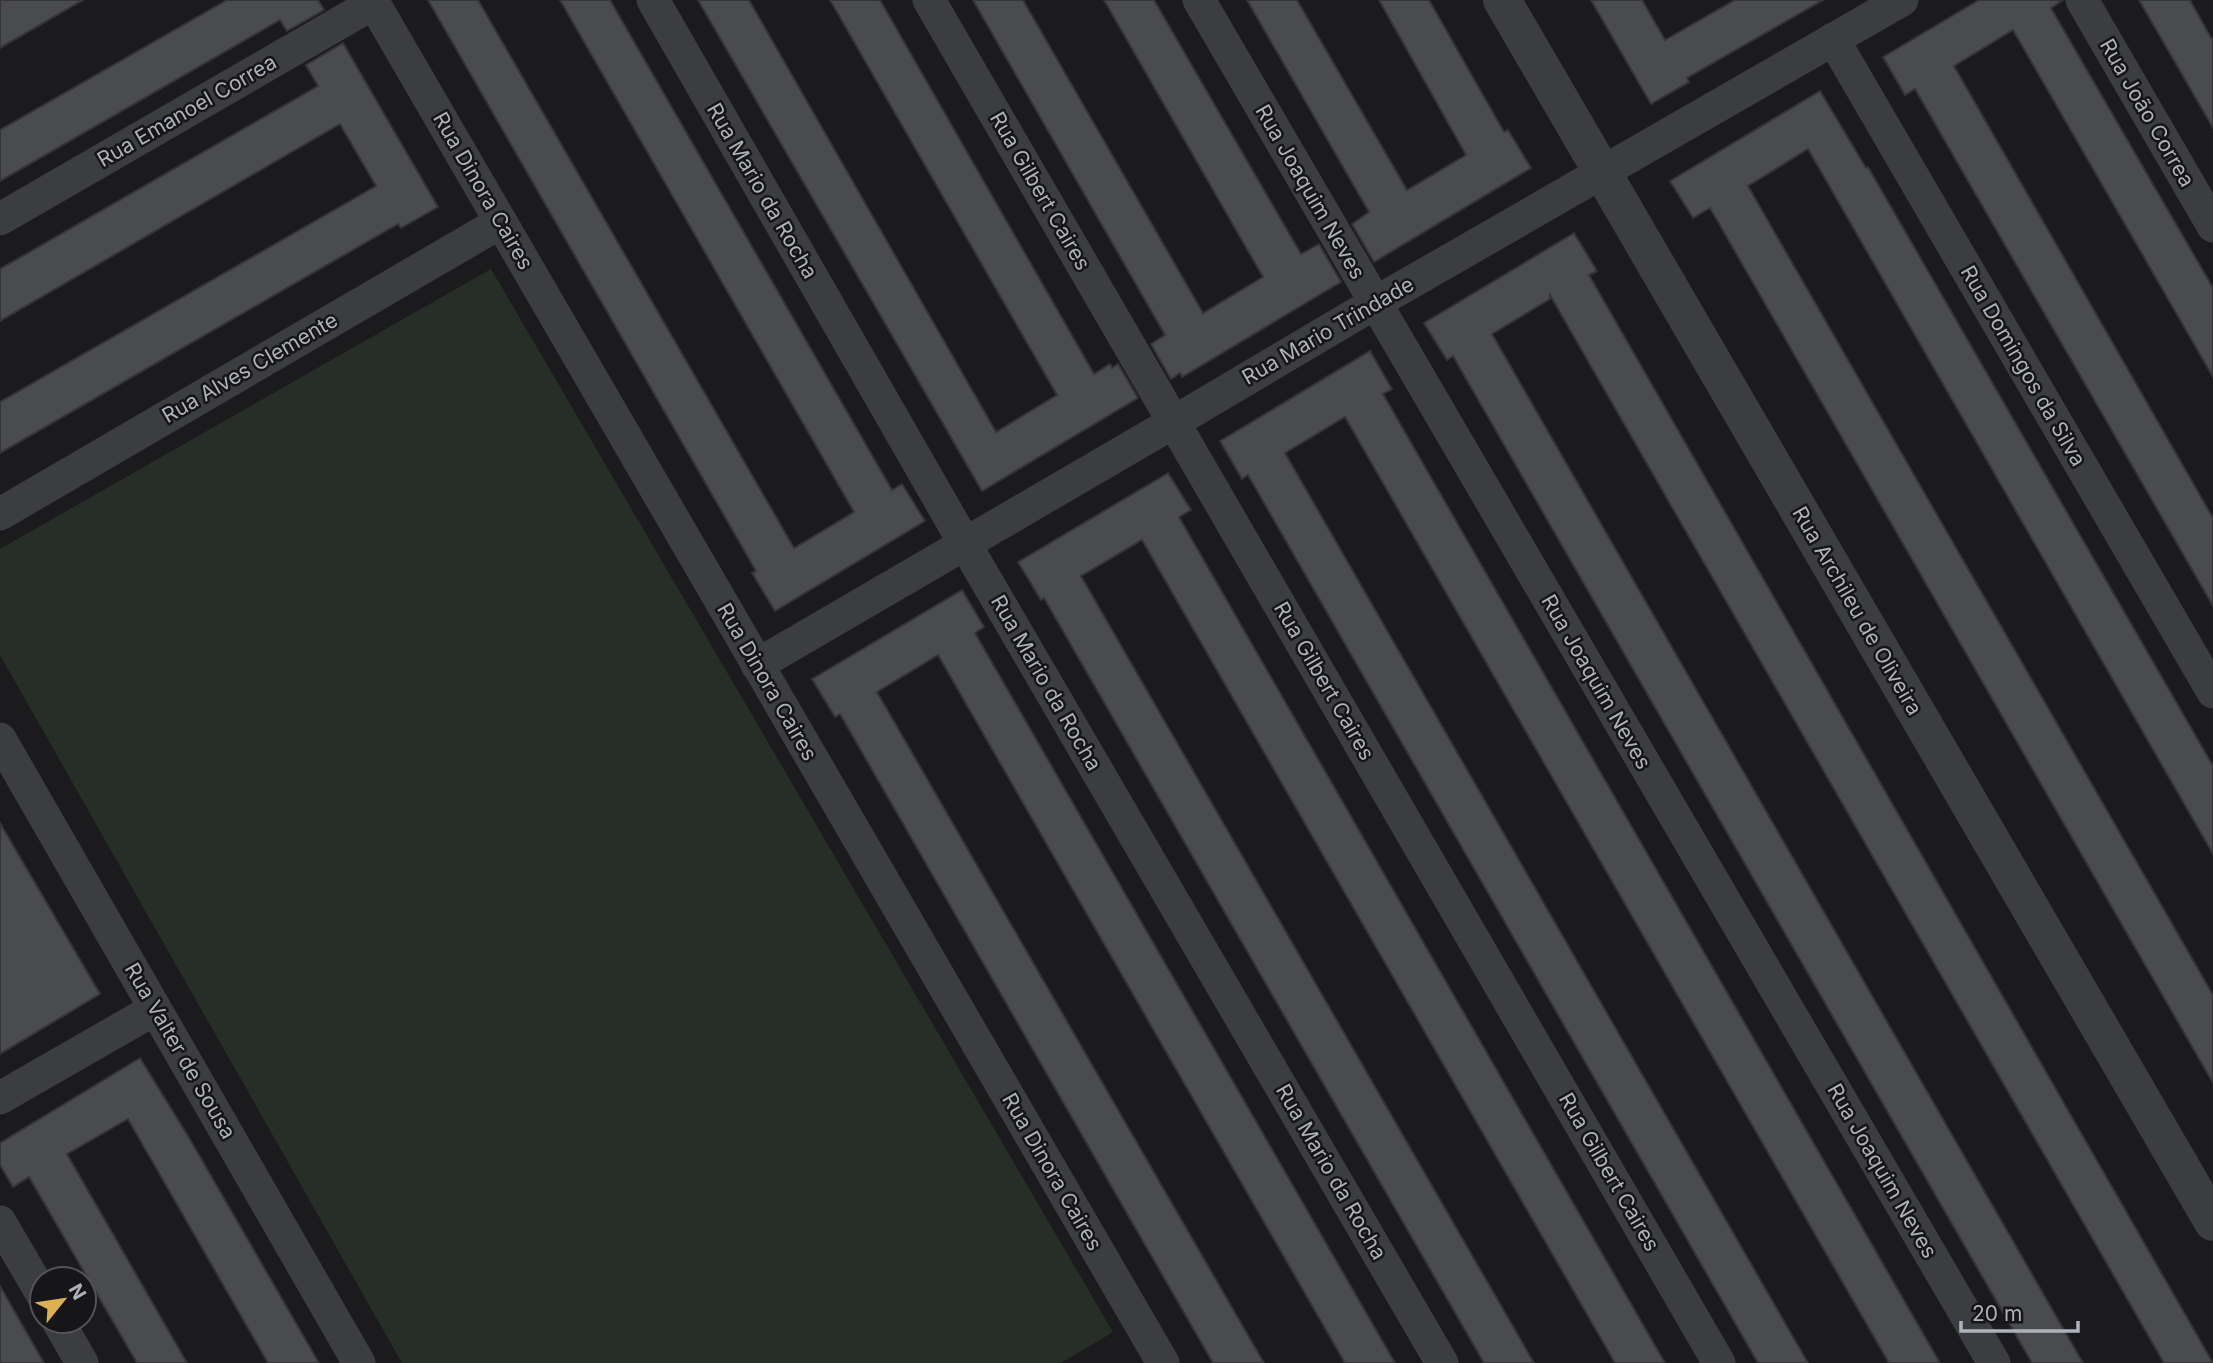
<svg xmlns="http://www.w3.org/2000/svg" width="2213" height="1363" viewBox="0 0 2213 1363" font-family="Inter,sans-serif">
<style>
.green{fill:#272e28}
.building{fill:#4a4b4e;stroke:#353538;stroke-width:2}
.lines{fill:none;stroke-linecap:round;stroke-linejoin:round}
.minor{stroke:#3c3d41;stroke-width:33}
.tertiary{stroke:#3c3d41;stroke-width:38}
.labels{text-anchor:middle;stroke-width:5;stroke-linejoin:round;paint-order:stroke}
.street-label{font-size:21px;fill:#afb2ba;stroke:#161618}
</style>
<rect width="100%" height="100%" fill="#1b1b1d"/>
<path class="green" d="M 491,269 L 1113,1332 L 1061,1363 L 402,1363 L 0,655 L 0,549 Z"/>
<g class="building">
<path d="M 0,0 L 83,0 L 0,48 Z"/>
<path d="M 227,0 L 318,0 L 324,10 L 287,31 L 280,20 L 0,181 L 0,130 Z"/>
<path d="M 428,0 L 478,0 L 794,548 L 854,512 L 560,0 L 610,0 L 892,490 L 902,484 L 925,521 L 775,611 L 752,573 L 756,571 Z"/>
<path d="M 698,0 L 749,0 L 996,432 L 1057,395 L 830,0 L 880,0 L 1094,374 L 1110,364 L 1112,368 L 1118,364 L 1138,398 L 982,491 Z"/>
<path d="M 973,0 L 1023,0 L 1203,313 L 1263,277 L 1104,0 L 1154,0 L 1301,254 L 1319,244 L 1341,282 L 1182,377 L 1180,373 L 1171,379 L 1151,344 L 1165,335 Z"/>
<path d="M 1247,0 L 1297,0 L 1407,190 L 1466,155 L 1379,0 L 1429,0 L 1504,132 L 1508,130 L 1531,168 L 1374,262 L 1352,224 L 1369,212 Z"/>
<path d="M 1591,0 L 1642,0 L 1665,40 L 1735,0 L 1823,0 L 1687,78 L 1689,82 L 1651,104 Z"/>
<path d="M 1979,0 L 2063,0 L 2051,8 L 2213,288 L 2213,377 L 2013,30 L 1954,66 L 2213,518 L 2213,606 L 1915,89 L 1905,95 L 1883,57 Z"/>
<path d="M 2139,0 L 2190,0 L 2210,36 L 2213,40 L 2213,128 Z"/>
<path d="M 343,43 L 438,207 L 401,228 L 398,224 L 0,453 L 0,402 L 376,186 L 340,124 L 0,321 L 0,269 L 318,86 L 306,65 Z"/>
<path d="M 1820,91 L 1866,168 L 1868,167 L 2213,766 L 2213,854 L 1808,149 L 1748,186 L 2213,995 L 2213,1083 L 1710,208 L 1693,218 L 1670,181 Z"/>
<path d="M 1574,233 L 1597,271 L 1589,275 L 2213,1363 L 2164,1363 L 1550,295 L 1550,299 L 1492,334 L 2083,1363 L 2032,1363 L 1453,356 L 1447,360 L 1424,323 Z"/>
<path d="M 1370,351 L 1392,389 L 1383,394 L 1940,1363 L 1889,1363 L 1345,417 L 1285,453 L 1808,1363 L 1758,1363 L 1248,475 L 1242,479 L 1220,441 Z"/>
<path d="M 1168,473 L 1191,510 L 1179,517 L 1665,1363 L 1615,1363 L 1142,540 L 1081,576 L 1534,1363 L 1484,1363 L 1044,598 L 1041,600 L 1018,562 Z"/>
<path d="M 962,590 L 984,627 L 975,633 L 1395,1363 L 1345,1363 L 938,655 L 877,692 L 1264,1363 L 1213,1363 L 840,714 L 835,717 L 812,679 Z"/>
<path d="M 0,823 L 100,994 L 0,1054 Z"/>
<path d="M 140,1058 L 188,1136 L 319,1363 L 268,1363 L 128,1119 L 67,1154 L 187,1363 L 137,1363 L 29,1177 L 13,1187 L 0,1165 L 0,1143 Z"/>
<path d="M 0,1286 L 44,1363 L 0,1363 Z"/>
</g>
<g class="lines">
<g class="minor">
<path d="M 372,0 L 1163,1363"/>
<path d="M 653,0 L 965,544 L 1442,1363"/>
<path d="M 929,0 L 1719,1363"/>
<path d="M 1199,0 L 1994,1363"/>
<path d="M 2082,0 L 2213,226"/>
<path d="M 1833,39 L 2213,692"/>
<path d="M 0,219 L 374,3"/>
<path d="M 0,514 L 501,222"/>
<path d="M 757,665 L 1174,422 L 1375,303 L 1902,0"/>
<path d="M 0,739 L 359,1363"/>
<path d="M 0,1098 L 155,1009"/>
<path d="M 0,1222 L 42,1294"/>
<path d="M 58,1321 L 82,1363"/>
</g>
<path class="tertiary" d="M 1502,0 L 2213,1222"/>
</g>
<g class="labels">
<g class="street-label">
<text transform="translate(187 111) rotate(-30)" y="7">Rua Emanoel Correa</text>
<text transform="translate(2147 113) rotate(60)" y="7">Rua João Correa</text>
<text transform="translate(483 191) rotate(60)" y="7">Rua Dinora Caires</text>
<text transform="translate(762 191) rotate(60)" y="7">Rua Mario da Rocha</text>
<text transform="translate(1040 191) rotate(60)" y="7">Rua Gilbert Caires</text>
<text transform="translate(1310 192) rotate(60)" y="7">Rua Joaquim Neves</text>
<text transform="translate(1328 331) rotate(-30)" y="7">Rua Mario Trindade</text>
<text transform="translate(2023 366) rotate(60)" y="7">Rua Domingos da Silva</text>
<text transform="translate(250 368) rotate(-30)" y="7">Rua Alves Clemente</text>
<text transform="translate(1857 611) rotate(60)" y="7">Rua Archileu de Oliveira</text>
<text transform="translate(1324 681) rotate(60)" y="7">Rua Gilbert Caires</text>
<text transform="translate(767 682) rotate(60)" y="7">Rua Dinora Caires</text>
<text transform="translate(1596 682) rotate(60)" y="7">Rua Joaquim Neves</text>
<text transform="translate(1046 683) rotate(60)" y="7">Rua Mario da Rocha</text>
<text transform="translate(180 1051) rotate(60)" y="7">Rua Valter de Sousa</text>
<text transform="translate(1882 1171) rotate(60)" y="7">Rua Joaquim Neves</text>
<text transform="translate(1052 1172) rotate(60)" y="7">Rua Dinora Caires</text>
<text transform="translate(1331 1172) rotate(60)" y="7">Rua Mario da Rocha</text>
<text transform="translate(1609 1172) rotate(60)" y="7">Rua Gilbert Caires</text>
</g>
</g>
<g transform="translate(63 1300) rotate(60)"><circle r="33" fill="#161618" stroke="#535459" stroke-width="2"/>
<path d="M0-5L12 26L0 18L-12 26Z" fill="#ddb052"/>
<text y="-10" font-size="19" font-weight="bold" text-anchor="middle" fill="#afb2ba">N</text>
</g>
<path d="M1961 1321v10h117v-10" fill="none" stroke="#afb2ba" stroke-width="3.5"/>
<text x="1972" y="1321" font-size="21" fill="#afb2ba" stroke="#161618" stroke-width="5" paint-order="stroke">20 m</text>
</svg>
